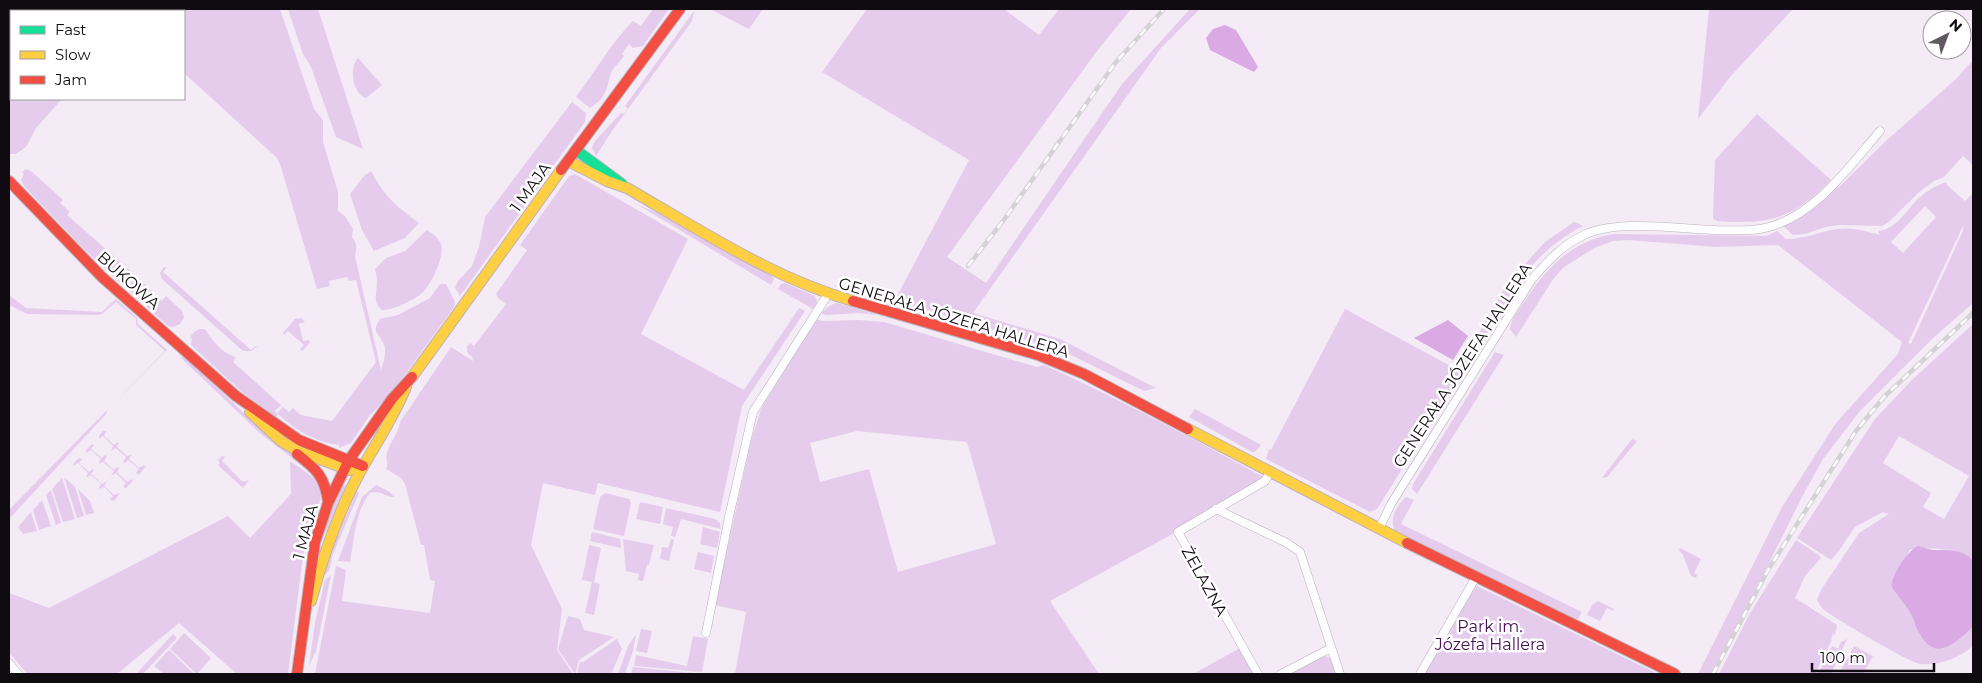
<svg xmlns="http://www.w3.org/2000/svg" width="1982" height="683" viewBox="0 0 1982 683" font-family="Montserrat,sans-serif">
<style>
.green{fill:#e5ccec;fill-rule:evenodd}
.water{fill:#d9aae4}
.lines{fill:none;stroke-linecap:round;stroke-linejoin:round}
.street-casing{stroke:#b9b2bb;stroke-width:9}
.fast-casing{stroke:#b9b2bb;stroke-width:12}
.slow-casing{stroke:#b9b2bb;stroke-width:12}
.jam-casing{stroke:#b9b2bb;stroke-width:12}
.street{stroke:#fdfcfe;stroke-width:8}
.fast{stroke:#16e098;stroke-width:10}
.slow{stroke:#ffcf43;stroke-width:10}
.jam{stroke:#f24e42;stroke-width:10}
.rail-casing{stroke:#d5d2d6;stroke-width:4.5}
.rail{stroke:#fff;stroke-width:2.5;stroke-dasharray:8;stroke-linecap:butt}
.labels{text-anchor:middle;stroke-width:5;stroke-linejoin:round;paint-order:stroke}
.street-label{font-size:16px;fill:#100b11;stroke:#fff}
.park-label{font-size:16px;fill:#480d55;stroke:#fff}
</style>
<rect width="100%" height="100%" fill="#f4ebf6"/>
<g class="green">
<path d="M 9,9 L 280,9 L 314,109 L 323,120 L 323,142 L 338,192 L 338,211 L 345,216 L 353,229 L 352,237 C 357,242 357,249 355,256 L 381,370 C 383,364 387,352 384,345 C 380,333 370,333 380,319 L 398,315 L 430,298 L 440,284 L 446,284 L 455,302 L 454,307 L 392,393 L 370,415 L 351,443 L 339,448 L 339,445 C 315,442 295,430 278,414 L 276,417 L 242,392 L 191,345 L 192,339 L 190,337 C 194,332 198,327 206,330 C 212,341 223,354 236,357 L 233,362 L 281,405 L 275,411 L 277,413 L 283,407 L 289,412 L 293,408 L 301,415 L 332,421 L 376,362 L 356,280 L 349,281 L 347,277 L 329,281 L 330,286 L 317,289 L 281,167 L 277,158 L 184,73 L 184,11 L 11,11 L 11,99 L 62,99 L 36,128 L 26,147 L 16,154 L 9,154 Z"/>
<path d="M 288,9 L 318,9 L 363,149 L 336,137 L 311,67 L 303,54 Z"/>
<path d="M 653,9 L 669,9 L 643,46 L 633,48 L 629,44 L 622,54 L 624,56 C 620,62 611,69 610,76 C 606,93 605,98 590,108 L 576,97 C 595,72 611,43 633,21 L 641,26 Z"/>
<path d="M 710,9 L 763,9 L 749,29 Z"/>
<path d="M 867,9 L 1004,9 L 1039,35 L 1059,9 L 1131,9 L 1097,51 L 947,257 L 986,283 L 1122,84 L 1190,9 L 1200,9 L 1161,48 L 973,313 L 1060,339 L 1156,388 L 1144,391 L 1063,351 L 895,300 L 969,160 L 822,72 Z"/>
<path d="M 1709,9 L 1793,9 L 1730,77 L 1698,119 Z"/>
<path d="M 694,11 L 692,21 L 612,131 L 596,156 L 592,148 L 594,142 L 621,113 L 624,114 L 628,108 L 625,106 Z"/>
<path d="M 358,58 L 382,85 L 366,98 C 352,94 349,67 358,58 Z"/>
<path d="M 1973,60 L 1973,165 L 1963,156 L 1944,177 L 1934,181 L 1918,193 L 1890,221 L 1882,226 L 1839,225 L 1826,227 L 1805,234 L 1793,235 L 1782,225 L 1835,186 L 1839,187 L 1887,140 L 1956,79 Z"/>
<path d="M 572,102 L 586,113 L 585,122 L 460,296 L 455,288 L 458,281 L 472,266 L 479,247 L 485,217 Z"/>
<path d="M 1757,114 L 1831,180 C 1792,219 1770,225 1717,221 L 1713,218 L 1715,160 Z"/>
<path d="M 26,169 L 31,171 L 63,200 L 60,203 L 70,212 L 67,215 L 133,273 L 122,285 L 81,246 L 24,186 L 21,180 L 24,174 L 22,172 Z"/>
<path d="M 371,171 C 385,197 396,206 419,223 L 405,238 L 374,251 L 362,230 L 350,194 L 364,176 Z"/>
<path d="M 575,174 L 688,239 L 641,334 L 744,390 L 799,308 L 805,311 L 742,406 L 720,512 L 598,483 L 595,495 L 543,483 L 531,545 L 562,609 L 557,650 L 573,674 L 315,674 L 336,566 L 346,570 L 342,601 L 430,613 L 435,581 L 430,580 L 424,545 L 421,545 L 405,484 L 401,478 L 386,469 C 389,464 385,459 387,453 C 390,442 398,434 400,422 L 451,347 L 473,361 L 472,357 L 467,352 L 467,346 L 470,343 L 474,346 L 506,304 L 498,298 L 496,294 L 527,250 L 520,245 L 569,176 Z"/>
<path d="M 1946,182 L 1947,185 L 1965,201 L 1973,193 L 1973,303 L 1931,340 L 1860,411 L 1823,459 L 1802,497 L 1714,674 L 1698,674 L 1782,507 L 1836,423 L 1898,354 L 1902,342 L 1778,245 L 1717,247 L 1628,240 L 1613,241 L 1594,248 L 1563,268 L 1554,278 L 1516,337 L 1510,329 C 1511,320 1517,312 1522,305 C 1544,270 1572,240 1614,234 L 1766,236 L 1777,231 L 1786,239 C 1806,239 1818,232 1837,229 C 1852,227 1866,231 1880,235 L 1878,231 C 1896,230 1907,209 1919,198 C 1927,190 1936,186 1946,182 ZM 1925,206 L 1936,217 L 1903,253 L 1891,242 ZM 1963,226 L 1963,231 L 1911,344 L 1908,343 Z"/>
<path d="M 638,205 L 676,220 L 772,276 L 774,279 L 771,285 Z"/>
<path d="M 1574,222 L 1583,226 C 1556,240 1540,255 1521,279 L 1377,509 L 1370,512 L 1266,459 L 1269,449 L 1271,450 L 1345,309 L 1458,370 L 1507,284 L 1545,242 Z"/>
<path d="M 427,230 C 433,234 438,237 441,244 C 445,256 431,286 421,294 C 414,300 391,311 382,310 C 372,302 377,293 377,282 C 377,277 376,273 375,269 L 386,258 L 405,251 Z"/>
<path d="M 164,267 L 167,267 L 163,272 L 251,350 L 256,346 L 257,347 L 251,351 L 243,351 L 162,279 L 160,273 Z"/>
<path d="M 136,276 L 162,301 L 166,296 L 182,311 L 184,317 L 180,324 L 173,327 L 168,326 L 126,288 Z"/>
<path d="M 785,283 L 815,296 L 817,302 L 813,309 L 778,289 L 781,284 Z"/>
<path d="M 9,295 L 26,308 L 102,312 L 116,299 L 137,318 L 138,324 L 167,350 L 106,411 L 107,413 L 9,519 L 9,510 L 165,351 L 136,325 L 136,319 L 116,302 L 102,314 L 98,315 L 27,314 L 9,305 Z"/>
<path d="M 836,303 L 841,304 L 877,315 L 859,313 L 826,315 L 821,313 L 829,306 Z"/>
<path d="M 301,318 L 305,322 L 299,324 L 303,341 L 309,340 L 310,342 L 303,351 L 300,349 L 304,345 L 288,331 L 284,335 L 283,333 L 295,319 Z"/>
<path d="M 816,319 L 823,321 L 859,320 L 884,322 L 1037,367 L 1044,365 C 1120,399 1192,438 1265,478 L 1178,531 L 1050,601 L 1099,674 L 735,674 L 746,612 L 715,605 L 751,441 L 761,409 ZM 857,431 L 967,442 L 996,544 L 898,572 L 869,469 L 820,482 L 810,443 Z"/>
<path d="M 1973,324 L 1973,561 C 1962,548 1926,547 1910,550 L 1893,578 C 1897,598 1900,596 1910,612 C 1920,629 1917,634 1933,648 L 1951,645 L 1973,627 L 1973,646 C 1959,658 1939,666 1920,664 C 1910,663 1834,618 1823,609 C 1820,606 1819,603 1817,600 L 1821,590 L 1859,533 L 1889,514 L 1883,512 L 1855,527 L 1838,552 L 1831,560 L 1797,538 L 1875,419 L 1912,380 ZM 1899,436 L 1969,476 L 1944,519 L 1923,507 L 1931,493 L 1883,463 Z"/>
<path d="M 1495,352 L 1504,355 L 1417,494 L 1412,489 L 1413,484 Z"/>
<path d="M 180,357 L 187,359 L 264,432 L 318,473 L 313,474 L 262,435 Z"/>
<path d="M 1195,409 L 1261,445 L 1255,452 L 1252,452 L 1189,417 Z"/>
<path d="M 103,431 L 106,431 L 104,436 L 114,445 L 118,442 L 119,442 L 117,447 L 127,456 L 132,454 L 129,459 L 139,468 L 144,465 L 145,467 L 139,475 L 136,473 L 139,469 L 128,460 L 125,463 L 123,462 L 126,457 L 116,448 L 111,451 L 113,446 L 103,436 L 99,439 L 99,436 Z"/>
<path d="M 1632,439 L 1637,441 L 1607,477 L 1602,478 Z"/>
<path d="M 92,444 L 94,445 L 91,449 L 102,458 L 105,455 L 107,456 L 104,461 L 114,470 L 118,467 L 119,468 L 117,472 L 127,482 L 132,479 L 133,481 L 126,488 L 123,487 L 126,483 L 116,473 L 111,476 L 114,471 L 103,462 L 98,464 L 101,459 L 91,450 L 86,453 L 86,450 Z"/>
<path d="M 222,456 L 225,457 L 222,461 L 243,482 L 249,480 L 243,488 L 218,465 L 220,463 L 218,460 Z"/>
<path d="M 79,458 L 82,459 L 79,463 L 89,472 L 93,469 L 94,470 L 91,474 L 102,484 L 107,481 L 104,486 L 114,495 L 120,493 L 114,501 L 110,500 L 113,496 L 104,487 L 98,489 L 101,484 L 91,475 L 86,478 L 88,473 L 78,463 L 73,466 L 74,463 Z"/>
<path d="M 290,461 L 317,480 L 321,494 L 319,506 L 304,549 L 288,674 L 237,674 L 179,623 L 117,674 L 27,674 L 9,652 L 9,593 L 49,608 L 228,516 L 250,538 L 291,494 Z"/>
<path d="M 64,477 L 75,487 L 84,516 L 77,518 Z"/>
<path d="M 62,478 L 75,519 L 63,522 L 52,489 Z"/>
<path d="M 341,484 L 346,486 L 320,545 L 315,573 C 318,539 328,515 341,484 Z"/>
<path d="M 376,485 L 390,492 L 394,497 C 386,498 380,489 370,493 C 355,511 354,540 350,562 L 338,561 L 362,497 Z"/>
<path d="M 78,489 L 90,501 L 94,513 L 86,515 Z"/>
<path d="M 51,490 L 61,523 L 56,525 L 46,495 Z"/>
<path d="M 357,491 L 359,493 L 333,554 L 329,571 L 322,577 L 333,546 Z"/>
<path d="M 605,493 L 629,499 L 631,503 L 624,536 L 593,529 L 600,497 Z"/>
<path d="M 1406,497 L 1414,500 L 1401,524 L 1582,612 L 1578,619 L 1572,620 L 1396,532 C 1388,520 1396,506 1406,497 Z"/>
<path d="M 42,500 L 51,526 L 39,530 L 33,510 Z"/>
<path d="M 640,502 L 663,507 L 660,524 L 636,519 Z"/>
<path d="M 666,508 L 715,519 L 720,523 L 721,529 L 681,519 L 675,537 L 671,536 L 673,527 L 663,524 Z"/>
<path d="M 31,512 L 37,531 L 23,534 L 18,527 Z"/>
<path d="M 703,527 L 720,532 L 717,548 L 700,544 Z"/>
<path d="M 592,532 L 620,539 L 621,548 L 590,541 Z"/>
<path d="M 623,539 L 654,545 L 649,565 L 647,565 L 643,581 L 638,580 L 639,574 L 626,571 Z"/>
<path d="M 671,539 L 674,540 L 669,561 L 660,559 L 662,547 L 668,548 Z"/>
<path d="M 1796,540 L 1819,555 L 1821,558 L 1805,576 L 1795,598 L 1837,625 L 1835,635 L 1833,634 L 1831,639 L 1832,640 L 1815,674 L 1719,674 L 1750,613 Z"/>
<path d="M 589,545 L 601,548 L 594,582 L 600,584 L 594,615 L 585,613 L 592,582 L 582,580 Z"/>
<path d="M 1680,548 L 1701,559 L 1694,573 L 1697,575 L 1696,578 L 1691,576 L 1683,555 L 1679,550 Z"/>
<path d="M 698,552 L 714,556 L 711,573 L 694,569 Z"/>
<path d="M 331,575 L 316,651 L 309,666 L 315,623 L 325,580 Z"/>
<path d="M 1475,585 L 1656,673 L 1424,674 Z"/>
<path d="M 1598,601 L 1614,609 L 1613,611 L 1607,608 L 1600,621 L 1587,615 L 1592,605 Z"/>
<path d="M 568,616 L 580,619 L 584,630 L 614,637 L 579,660 L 575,674 L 558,649 Z"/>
<path d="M 641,629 L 652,631 L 647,653 L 636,651 Z"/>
<path d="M 184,633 L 211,658 L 197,674 L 170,649 Z"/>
<path d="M 173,634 L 177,638 L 143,674 L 136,674 Z"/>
<path d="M 636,634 L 633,651 L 625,673 L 618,674 L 628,646 Z"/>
<path d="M 693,636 L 708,639 L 702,672 L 634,666 L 636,655 L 687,666 Z"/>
<path d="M 617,639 L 622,649 L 611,674 L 577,673 L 580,662 L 583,662 Z"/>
<path d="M 1847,639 L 1831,674 L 1818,674 L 1832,646 L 1838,649 L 1841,642 Z"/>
<path d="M 1854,646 L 1873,656 L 1863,674 L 1839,674 Z"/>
<path d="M 1240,648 L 1255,674 L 1193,674 Z"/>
<path d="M 169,650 L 194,674 L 164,674 L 154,666 Z"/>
<path d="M 1324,656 L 1331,658 L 1337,674 L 1289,674 Z"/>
<path d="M 633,667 L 703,674 L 710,674 L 631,674 Z"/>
</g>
<g class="water">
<path d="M 1225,25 L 1236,30 L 1258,67 L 1254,72 L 1210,50 L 1206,38 L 1213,29 Z"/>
<path d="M 1448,320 L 1468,336 L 1453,360 L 1414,338 Z"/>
<path d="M 1918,546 C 1924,547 1929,550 1934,550 C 1948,550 1964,549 1973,561 L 1973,627 C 1957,641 1936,664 1920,634 C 1916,629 1915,622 1912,616 C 1907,606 1898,597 1892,587 C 1890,577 1908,550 1918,546 Z"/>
</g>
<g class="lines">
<g class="street-casing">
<g id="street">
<path d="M 1216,509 L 1287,543 L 1300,552 L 1340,674"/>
<path d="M 1379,529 L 1391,504 L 1532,279 C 1547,262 1562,245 1584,235 C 1618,219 1678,229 1716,230 C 1733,230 1752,232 1769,227 C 1816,214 1849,167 1880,131"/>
<path d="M 706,633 L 729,517 L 753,412 L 828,294"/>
<path d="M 9,663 L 18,674"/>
<path d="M 1258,674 L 1178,532 L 1265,481 L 1270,472"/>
<path d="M 1281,674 L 1331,648"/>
<path d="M 1420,674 L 1476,577"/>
</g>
</g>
<g class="fast-casing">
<path id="fast" d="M 576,150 L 622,184"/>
</g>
<g class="slow-casing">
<g id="slow">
<path d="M 568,161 L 607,181 L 627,188 C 700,230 772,278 853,301"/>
<path d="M 412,377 L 561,170"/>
<path d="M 250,412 L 281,441 L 300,452 L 350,470"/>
<path d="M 1188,429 L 1407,543"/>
<path d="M 311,601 C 323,556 338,512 360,472 C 376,443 394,417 406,387"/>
</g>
</g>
<g class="jam-casing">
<g id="jam">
<path d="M 561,170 L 680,9"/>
<path d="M 9,181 L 102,277 L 236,396 L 299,440 L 363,466"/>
<path d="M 853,301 L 1038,355 L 1084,374 L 1188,429"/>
<path d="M 297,454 C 316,469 325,476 328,502"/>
<path d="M 1407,543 L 1675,674"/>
<path d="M 297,674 L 315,542 L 328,503 L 349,460 L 392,399 L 412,377"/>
</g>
</g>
<use href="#street" class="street"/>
<use href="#fast" class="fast"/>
<use href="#slow" class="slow"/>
<use href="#jam" class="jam"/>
<g class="rail-casing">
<g id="rail">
<path d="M 968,266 L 1003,221 L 1116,62 L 1164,9"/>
<path d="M 1713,674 L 1768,570 L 1856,431 L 1884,397 L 1973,313"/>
</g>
</g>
<use href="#rail" class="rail"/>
</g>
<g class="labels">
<g class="street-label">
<text transform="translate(530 187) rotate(-54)" y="6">1 MAJA</text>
<text transform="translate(129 280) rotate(42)" y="6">BUKOWA</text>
<text transform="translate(954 317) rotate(17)" y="6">GENERAŁA JÓZEFA HALLERA</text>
<text transform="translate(1462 365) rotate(-57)" y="6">GENERAŁA JÓZEFA HALLERA</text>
<text transform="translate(305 532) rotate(-75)" y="6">1 MAJA</text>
<text transform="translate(1205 581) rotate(61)" y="6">ŻELAZNA</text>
</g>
<g class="park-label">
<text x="1490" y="632">Park im.<tspan x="1490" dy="18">Józefa Hallera</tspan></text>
</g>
</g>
<rect width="1982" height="683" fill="none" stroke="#100b11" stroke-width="20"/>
<rect x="10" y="10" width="175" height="90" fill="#ffffff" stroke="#9f9da0"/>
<rect x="20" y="26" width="25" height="8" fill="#16e098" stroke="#9f9da0"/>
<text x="55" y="35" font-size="15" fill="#100b11">Fast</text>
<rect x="20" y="51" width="25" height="8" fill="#ffcf43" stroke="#9f9da0"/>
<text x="55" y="60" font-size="15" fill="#100b11">Slow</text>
<rect x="20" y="76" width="25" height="8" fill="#f24e42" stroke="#9f9da0"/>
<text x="55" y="85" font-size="15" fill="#100b11">Jam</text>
<g transform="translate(1947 35) rotate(42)"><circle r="24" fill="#ffffff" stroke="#9f9da0"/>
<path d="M0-4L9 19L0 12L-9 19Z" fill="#605961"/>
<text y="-8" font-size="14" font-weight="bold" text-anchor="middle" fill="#100b11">N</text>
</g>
<path d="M1812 663v8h122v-8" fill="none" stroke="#100b11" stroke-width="2.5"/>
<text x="1820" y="663" font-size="15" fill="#100b11" stroke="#ffffff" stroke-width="4" paint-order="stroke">100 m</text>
</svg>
